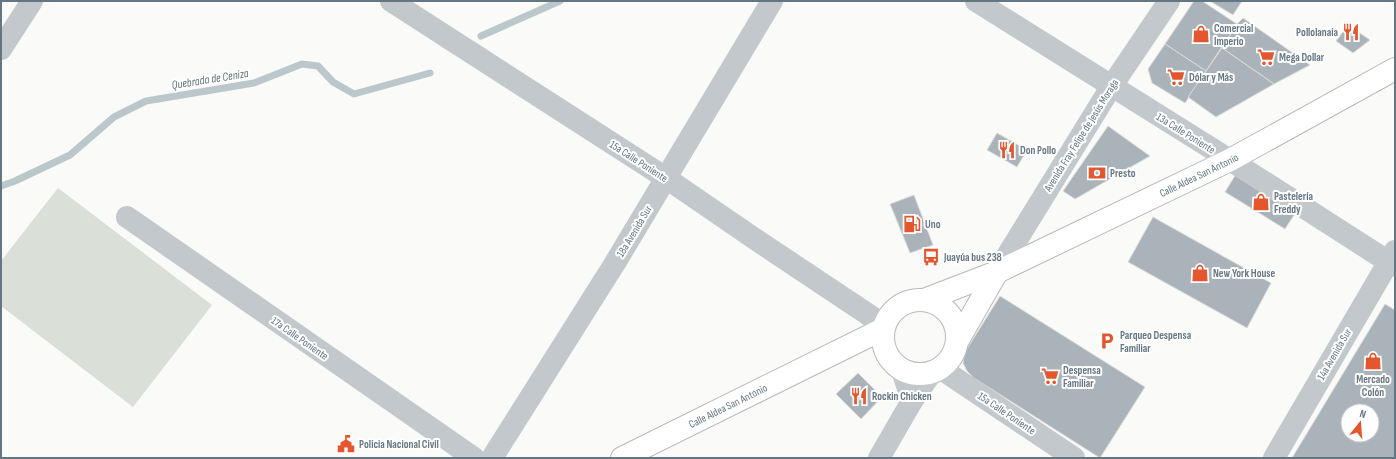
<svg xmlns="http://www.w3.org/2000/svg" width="1396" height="459" viewBox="0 0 1396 459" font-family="'Sofia Sans Condensed',sans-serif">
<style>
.green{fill:#dadfd7}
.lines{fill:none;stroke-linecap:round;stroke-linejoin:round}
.stream{stroke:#bbc7cb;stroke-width:7}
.building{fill:#aab3b9;stroke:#dcdcda;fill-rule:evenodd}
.major-casing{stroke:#b5babe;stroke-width:24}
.minor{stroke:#c3c8cc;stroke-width:22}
.major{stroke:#fff;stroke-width:22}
.labels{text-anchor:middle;stroke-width:4;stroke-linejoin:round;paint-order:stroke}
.poi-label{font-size:11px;font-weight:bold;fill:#657683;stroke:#fff;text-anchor:start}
.street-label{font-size:11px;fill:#657683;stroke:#fff}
.water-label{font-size:12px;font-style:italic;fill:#60757c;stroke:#fff}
</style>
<rect width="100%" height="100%" fill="#fafaf8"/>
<path class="green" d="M 58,188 L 212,305 L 133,407 L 1,306 L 1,261 Z"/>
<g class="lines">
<g class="stream">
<path d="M 481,36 L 560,1"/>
<path d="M 1,186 L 15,181 L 70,155 L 114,117 L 146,101 L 254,83 L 302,64 L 318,66 L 333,82 L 354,94 L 430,73"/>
</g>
</g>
<g class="building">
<path d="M 1194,1 L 1202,1 L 1237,24 L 1206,71 L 1165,44 Z"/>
<path d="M 1210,1 L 1242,1 L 1233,15 Z"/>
<path d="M 1243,18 L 1310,65 L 1274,84 L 1222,48 L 1237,24 Z"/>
<path d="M 1348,25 L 1370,40 L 1353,53 L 1336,41 Z"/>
<path d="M 1165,44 L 1206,71 L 1185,103 L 1152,83 L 1148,69 Z"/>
<path d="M 1222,48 L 1274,84 L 1216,117 L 1188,97 Z"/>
<path d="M 1108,126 L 1150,156 L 1075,199 L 1063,191 Z"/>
<path d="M 997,133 L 1027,150 L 1017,167 L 987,150 Z"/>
<path d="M 1236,174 L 1296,212 L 1285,229 L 1225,192 Z"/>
<path d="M 914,195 L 933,245 L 910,253 L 890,204 Z"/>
<path d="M 1153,217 L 1271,283 L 1247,328 L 1128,262 Z"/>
<path d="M 1000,296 L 1145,387 L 1100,458 L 974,378 L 967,371 L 963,363 L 965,352 Z"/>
<path d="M 1385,304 L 1395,310 L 1395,458 L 1292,458 ZM 1348,411 L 1372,411 L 1372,435 L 1348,435 Z"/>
<path d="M 858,373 L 882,397 L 861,419 L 836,394 Z"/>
</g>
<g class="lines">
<g class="major-casing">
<g id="major">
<circle cx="920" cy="337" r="37"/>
<path id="s1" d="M 924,300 L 997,272 L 1230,160 L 1395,69"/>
<path d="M 958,340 L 997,272"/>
<path id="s2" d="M 622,458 L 883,329"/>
</g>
</g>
<g class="minor">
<path d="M 391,1 L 666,178 L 755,239 L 884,325"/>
<path d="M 976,1 L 1230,160 L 1395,266"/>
<path d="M 1,49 L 32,1"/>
<path d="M 127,217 L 474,458"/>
<path d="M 997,272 L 1111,87 L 1169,1"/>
<path d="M 940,368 L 1074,458"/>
<path d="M 902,370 L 912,401"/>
<path d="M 492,458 L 615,263 L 772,1"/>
<path d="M 879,458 L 912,401 L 932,372"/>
<path d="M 1274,458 L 1395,251"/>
</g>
<use href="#major" class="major"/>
</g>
<defs>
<g id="restaurant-bare" transform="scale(1.38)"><path d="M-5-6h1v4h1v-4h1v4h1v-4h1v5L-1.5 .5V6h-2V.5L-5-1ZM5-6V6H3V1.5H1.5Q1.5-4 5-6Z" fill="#e4572e" stroke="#fff" stroke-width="2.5" paint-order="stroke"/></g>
<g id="shop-bare" transform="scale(1.38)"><path d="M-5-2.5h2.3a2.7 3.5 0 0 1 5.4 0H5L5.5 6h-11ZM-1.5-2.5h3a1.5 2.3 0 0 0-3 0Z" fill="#e4572e" stroke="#fff" stroke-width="2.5" paint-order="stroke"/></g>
<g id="supermarket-bare" transform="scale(1.38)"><path d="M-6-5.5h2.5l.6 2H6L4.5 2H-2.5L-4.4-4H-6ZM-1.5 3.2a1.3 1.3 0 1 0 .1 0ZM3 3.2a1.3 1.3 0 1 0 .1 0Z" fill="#e4572e" stroke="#fff" stroke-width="2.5" paint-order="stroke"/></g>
<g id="bank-bare" transform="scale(1.38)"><path d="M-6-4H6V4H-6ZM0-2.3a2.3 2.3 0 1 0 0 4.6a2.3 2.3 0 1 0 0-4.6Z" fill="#e4572e" stroke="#fff" stroke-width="2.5" paint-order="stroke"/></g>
<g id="fuel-bare" transform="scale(1.38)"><path d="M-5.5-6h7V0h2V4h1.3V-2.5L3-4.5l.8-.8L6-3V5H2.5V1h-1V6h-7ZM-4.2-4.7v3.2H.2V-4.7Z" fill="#e4572e" stroke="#fff" stroke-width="2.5" paint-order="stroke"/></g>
<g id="bus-bare" transform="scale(1.38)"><path d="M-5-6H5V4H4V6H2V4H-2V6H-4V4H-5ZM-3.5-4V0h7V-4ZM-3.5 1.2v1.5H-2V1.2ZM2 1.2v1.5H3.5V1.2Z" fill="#e4572e" stroke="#fff" stroke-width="2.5" paint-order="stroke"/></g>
<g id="parking-bare" transform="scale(1.38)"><path d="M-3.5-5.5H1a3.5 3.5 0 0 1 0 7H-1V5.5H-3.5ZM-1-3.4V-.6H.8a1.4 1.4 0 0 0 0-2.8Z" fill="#e4572e" stroke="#fff" stroke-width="2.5" paint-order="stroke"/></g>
<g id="civic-bare" transform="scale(1.38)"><path d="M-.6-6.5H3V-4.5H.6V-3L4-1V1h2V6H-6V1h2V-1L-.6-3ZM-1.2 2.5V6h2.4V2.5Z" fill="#e4572e" stroke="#fff" stroke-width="2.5" paint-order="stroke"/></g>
</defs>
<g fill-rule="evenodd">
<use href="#restaurant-bare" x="1351" y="32"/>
<use href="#shop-bare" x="1201" y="34"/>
<use href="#supermarket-bare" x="1266" y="57"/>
<use href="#supermarket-bare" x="1176" y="77"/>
<use href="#restaurant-bare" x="1007" y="150"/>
<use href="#bank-bare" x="1097" y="173"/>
<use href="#shop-bare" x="1261" y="202"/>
<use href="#fuel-bare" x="912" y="224"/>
<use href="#bus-bare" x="931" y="257"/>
<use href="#shop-bare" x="1200" y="273"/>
<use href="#parking-bare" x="1107" y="341"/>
<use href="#shop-bare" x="1373" y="361"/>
<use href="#supermarket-bare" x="1050" y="376"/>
<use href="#restaurant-bare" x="859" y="396"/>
<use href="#civic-bare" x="346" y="444"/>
</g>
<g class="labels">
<g class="poi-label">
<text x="1214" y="32">Comercial<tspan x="1214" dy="13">Imperio</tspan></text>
<text x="1338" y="36" text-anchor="end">Pollolanaia</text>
<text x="1279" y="61">Mega Dollar</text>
<text x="1189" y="81">Dólar y Más</text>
<text x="1020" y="154">Don Pollo</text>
<text x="1110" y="177">Presto</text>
<text x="1274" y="200">Pastelería<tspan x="1274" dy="13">Freddy</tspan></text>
<text x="925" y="228">Uno</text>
<text x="944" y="261">Juayúa bus 238</text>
<text x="1213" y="277">New York House</text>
<text x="1120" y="339">Parqueo Despensa<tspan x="1120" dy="13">Familiar</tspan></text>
<text x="1063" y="374">Despensa<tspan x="1063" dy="13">Familiar</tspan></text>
<text x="1373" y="383" text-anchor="middle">Mercado<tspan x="1373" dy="13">Colón</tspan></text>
<text x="872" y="400">Rockin Chicken</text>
<text x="359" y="448">Policia Nacional Civil</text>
</g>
<g class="street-label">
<text transform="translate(1186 133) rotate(32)" y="4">13a Calle Poniente</text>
<text transform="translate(1081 135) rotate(-58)" y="4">Avenida Fray Felipe de Jesús Moraga</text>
<text transform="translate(639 161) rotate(33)" y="4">15a Calle Poniente</text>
<text dy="4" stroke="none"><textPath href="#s1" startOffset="302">Calle Aldea San Antonio</textPath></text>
<text transform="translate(634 231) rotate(-59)" y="4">18a Avenida Sur</text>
<text transform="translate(300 338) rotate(35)" y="4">17a Calle Poniente</text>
<text transform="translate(1334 354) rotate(-60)" y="4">14a Avenida Sur</text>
<text dy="4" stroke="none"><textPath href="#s2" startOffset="118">Calle Aldea San Antonio</textPath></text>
<text transform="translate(1007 413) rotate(34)" y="4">15a Calle Poniente</text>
</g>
<g class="water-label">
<text transform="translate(210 79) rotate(-9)" y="4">Quebrada de Ceniza</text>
</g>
</g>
<rect width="1396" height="459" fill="none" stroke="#657683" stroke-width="4"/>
<g transform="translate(1360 423) rotate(17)"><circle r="19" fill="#ffffff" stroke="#c1c8cd"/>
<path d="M0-3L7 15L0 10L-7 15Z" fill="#e4572e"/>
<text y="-6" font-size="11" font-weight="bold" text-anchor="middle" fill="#657683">N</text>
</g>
</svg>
